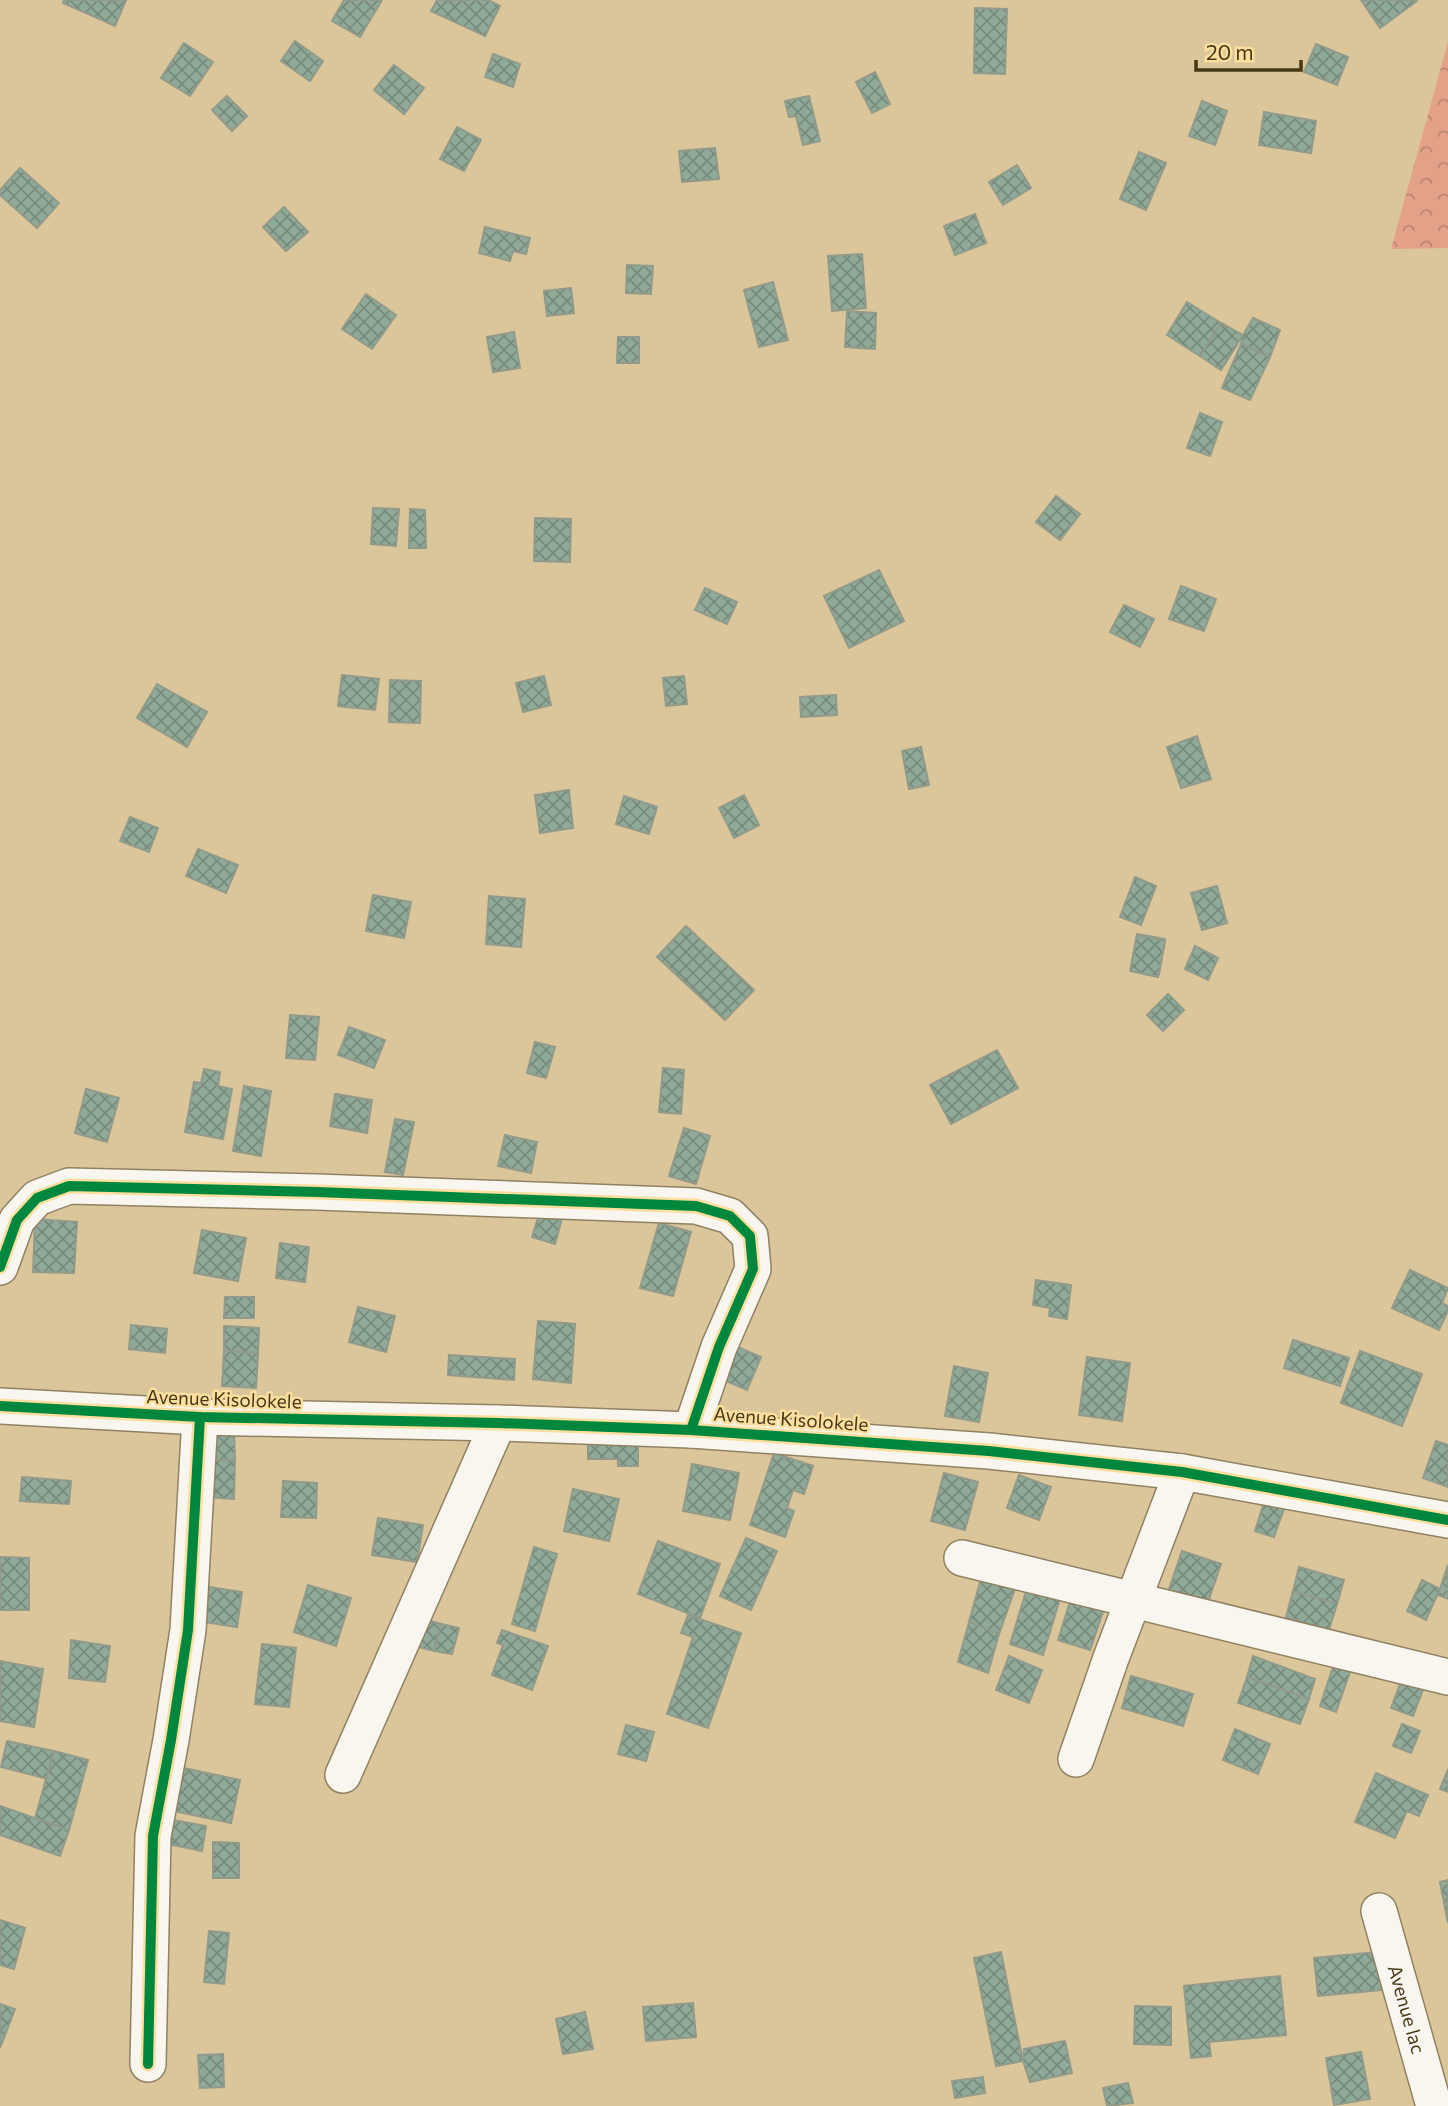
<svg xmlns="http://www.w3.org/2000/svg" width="1448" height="2106" viewBox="0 0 1448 2106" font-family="Commissioner,sans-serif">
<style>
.forest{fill:url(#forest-crowns)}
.building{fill:url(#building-cross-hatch);stroke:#929b89;stroke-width:2}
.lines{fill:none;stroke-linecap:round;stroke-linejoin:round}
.street-casing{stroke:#908262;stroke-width:38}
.street{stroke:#f9f6f0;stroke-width:35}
.cycleway-casing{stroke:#fcdf9f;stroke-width:15}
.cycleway{stroke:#00873e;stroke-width:10}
.labels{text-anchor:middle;stroke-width:5;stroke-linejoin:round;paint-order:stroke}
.street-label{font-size:19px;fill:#473815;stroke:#fcdf9f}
</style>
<defs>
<pattern id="forest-crowns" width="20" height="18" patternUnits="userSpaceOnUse" patternTransform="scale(1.75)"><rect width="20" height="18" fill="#e3a188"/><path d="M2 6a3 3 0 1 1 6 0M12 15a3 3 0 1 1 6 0" fill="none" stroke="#ba846e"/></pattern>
<pattern id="building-cross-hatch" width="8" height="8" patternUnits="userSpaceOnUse" patternTransform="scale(1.75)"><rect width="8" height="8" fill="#8faa99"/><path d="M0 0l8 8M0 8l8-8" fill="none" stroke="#778b7c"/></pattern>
</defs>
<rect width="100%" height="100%" fill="#dac69a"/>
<path class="forest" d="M 1448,42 L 1448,248 L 1391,249 Z"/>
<g class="building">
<path d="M 64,0 L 126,0 L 115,26 L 63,3 Z"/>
<path d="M 344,0 L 382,0 L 360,37 L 332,21 Z"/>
<path d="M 437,0 L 488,0 L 500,6 L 485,36 L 431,11 Z"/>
<path d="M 1361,0 L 1416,0 L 1417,1 L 1380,28 Z"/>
<path d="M 975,8 L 1007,9 L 1005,74 L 974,73 Z"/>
<path d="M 295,41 L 323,61 L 310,81 L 281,61 Z"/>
<path d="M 184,43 L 213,62 L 190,96 L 161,78 Z"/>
<path d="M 1316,44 L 1348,57 L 1337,85 L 1304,72 Z"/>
<path d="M 493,54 L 520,64 L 513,87 L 485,77 Z"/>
<path d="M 394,65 L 424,88 L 404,114 L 374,90 Z"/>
<path d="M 875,72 L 890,104 L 872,113 L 856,82 Z"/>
<path d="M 227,96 L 247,116 L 232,131 L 212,110 Z"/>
<path d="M 809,96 L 820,141 L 803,145 L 796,116 L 789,117 L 785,101 Z"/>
<path d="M 1202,101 L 1227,111 L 1215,145 L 1189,136 Z"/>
<path d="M 1264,112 L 1316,121 L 1311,153 L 1259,145 Z"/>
<path d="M 457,127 L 481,140 L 464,171 L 440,159 Z"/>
<path d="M 715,148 L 719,179 L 682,182 L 679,151 Z"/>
<path d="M 1139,152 L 1166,163 L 1146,210 L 1120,199 Z"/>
<path d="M 1017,165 L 1031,188 L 1003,205 L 989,182 Z"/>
<path d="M 20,168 L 59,203 L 37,228 L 0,195 L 0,190 Z"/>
<path d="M 284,207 L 308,232 L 286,251 L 263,227 Z"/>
<path d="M 975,214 L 986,243 L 955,255 L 944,226 Z"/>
<path d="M 485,227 L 530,238 L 526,254 L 513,251 L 510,261 L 479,253 Z"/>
<path d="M 862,254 L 866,308 L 832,311 L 828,256 Z"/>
<path d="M 627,265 L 653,266 L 651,294 L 626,293 Z"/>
<path d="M 773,282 L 788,340 L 759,347 L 744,290 Z"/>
<path d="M 571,288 L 574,313 L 547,316 L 544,291 Z"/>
<path d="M 366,294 L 396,315 L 372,349 L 342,329 Z"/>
<path d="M 1187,302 L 1221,323 L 1200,356 L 1167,335 Z"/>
<path d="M 847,311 L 876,313 L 875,349 L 845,347 Z"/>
<path d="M 1253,318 L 1280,330 L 1270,357 L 1241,344 L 1243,335 Z"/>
<path d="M 1221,323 L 1243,335 L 1221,370 L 1200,356 Z"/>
<path d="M 514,332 L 520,368 L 493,372 L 487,337 Z"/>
<path d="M 618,337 L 639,337 L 639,363 L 617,363 Z"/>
<path d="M 1241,344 L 1270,357 L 1250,400 L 1222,388 Z"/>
<path d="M 1200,413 L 1222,422 L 1210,456 L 1187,448 Z"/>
<path d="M 1056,496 L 1080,514 L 1060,540 L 1036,522 Z"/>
<path d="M 373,508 L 399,509 L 396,546 L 371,544 Z"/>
<path d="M 410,509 L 425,510 L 426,548 L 409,548 Z"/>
<path d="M 535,518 L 571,519 L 570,562 L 534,561 Z"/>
<path d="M 879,570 L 904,621 L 849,648 L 824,596 Z"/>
<path d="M 1181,586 L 1216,599 L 1204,631 L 1169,619 Z"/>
<path d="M 705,588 L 737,602 L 727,624 L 695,610 Z"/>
<path d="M 1124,605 L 1154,619 L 1140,647 L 1110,632 Z"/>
<path d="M 342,675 L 379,679 L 375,710 L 338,706 Z"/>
<path d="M 544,676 L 551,705 L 523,712 L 516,683 Z"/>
<path d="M 684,676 L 687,704 L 666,706 L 663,678 Z"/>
<path d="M 390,680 L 421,681 L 420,723 L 389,722 Z"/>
<path d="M 157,684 L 207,712 L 187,747 L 137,718 Z"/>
<path d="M 836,695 L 837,715 L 801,717 L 800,697 Z"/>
<path d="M 1197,736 L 1211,779 L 1181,788 L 1167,747 Z"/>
<path d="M 921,747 L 929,785 L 909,789 L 902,751 Z"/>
<path d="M 569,790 L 573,828 L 540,833 L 535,795 Z"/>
<path d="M 744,795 L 759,825 L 734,838 L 719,808 Z"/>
<path d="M 624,796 L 657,807 L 649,834 L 616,824 Z"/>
<path d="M 130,817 L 158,828 L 149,852 L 120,841 Z"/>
<path d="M 198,849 L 238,865 L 226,893 L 186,876 Z"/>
<path d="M 1135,877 L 1156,886 L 1141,925 L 1120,917 Z"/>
<path d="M 1217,886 L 1227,923 L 1202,930 L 1191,893 Z"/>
<path d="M 373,895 L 411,902 L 404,938 L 366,931 Z"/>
<path d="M 489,896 L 525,899 L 521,947 L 486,944 Z"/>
<path d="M 686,926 L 754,990 L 725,1020 L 657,957 Z"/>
<path d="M 1137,934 L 1165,939 L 1159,974 L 1131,969 Z"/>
<path d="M 1137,935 L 1165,941 L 1158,977 L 1130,971 Z"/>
<path d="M 1195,946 L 1218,958 L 1208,980 L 1185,969 Z"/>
<path d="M 1168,994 L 1184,1010 L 1163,1031 L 1147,1015 Z"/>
<path d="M 290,1015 L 319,1017 L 315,1060 L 286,1058 Z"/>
<path d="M 349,1027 L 385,1040 L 374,1068 L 338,1055 Z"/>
<path d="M 535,1042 L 555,1047 L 546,1078 L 527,1073 Z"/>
<path d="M 997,1050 L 1018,1088 L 951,1124 L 930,1085 Z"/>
<path d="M 663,1068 L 684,1070 L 681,1114 L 659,1112 Z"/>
<path d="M 204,1069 L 220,1072 L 218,1086 L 232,1089 L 223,1139 L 185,1132 L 194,1082 L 201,1083 Z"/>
<path d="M 244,1086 L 271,1091 L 261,1156 L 233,1151 Z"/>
<path d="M 86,1089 L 119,1098 L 107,1142 L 75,1133 Z"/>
<path d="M 335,1094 L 372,1100 L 367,1133 L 330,1126 Z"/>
<path d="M 337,1094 L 371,1101 L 366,1132 L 331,1126 Z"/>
<path d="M 395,1119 L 414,1122 L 403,1175 L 385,1172 Z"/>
<path d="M 684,1128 L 710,1136 L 696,1184 L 669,1176 Z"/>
<path d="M 505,1135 L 537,1142 L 531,1173 L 498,1166 Z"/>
<path d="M 541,1208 L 563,1215 L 555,1244 L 532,1237 Z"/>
<path d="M 35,1219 L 77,1222 L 74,1273 L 33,1272 Z"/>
<path d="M 659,1223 L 691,1232 L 673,1296 L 640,1288 Z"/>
<path d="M 202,1230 L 246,1238 L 238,1281 L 194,1273 Z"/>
<path d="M 280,1243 L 309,1247 L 305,1282 L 276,1278 Z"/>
<path d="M 1410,1270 L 1448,1288 L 1442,1303 L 1448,1306 L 1448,1311 L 1439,1330 L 1392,1308 Z"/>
<path d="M 1036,1280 L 1071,1285 L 1067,1319 L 1049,1316 L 1050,1308 L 1033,1305 Z"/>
<path d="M 225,1297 L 254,1297 L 254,1318 L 224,1318 Z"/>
<path d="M 358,1307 L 395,1316 L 386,1352 L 349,1342 Z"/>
<path d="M 538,1321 L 575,1324 L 571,1383 L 533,1379 Z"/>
<path d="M 131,1325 L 167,1329 L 165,1353 L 129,1349 Z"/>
<path d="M 224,1326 L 259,1328 L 258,1353 L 224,1351 Z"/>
<path d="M 1293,1340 L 1349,1358 L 1340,1386 L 1284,1368 Z"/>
<path d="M 733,1345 L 761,1357 L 747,1390 L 719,1378 Z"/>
<path d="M 224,1351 L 258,1353 L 256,1388 L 222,1386 Z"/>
<path d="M 1360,1351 L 1422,1374 L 1402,1426 L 1341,1403 Z"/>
<path d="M 449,1355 L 515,1359 L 514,1380 L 448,1375 Z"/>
<path d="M 1087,1357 L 1130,1363 L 1122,1421 L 1079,1415 Z"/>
<path d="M 954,1366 L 988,1373 L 979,1422 L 945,1416 Z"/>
<path d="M 209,1429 L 234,1429 L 235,1460 L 210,1461 Z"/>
<path d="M 588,1440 L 638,1441 L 638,1466 L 618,1466 L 618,1459 L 588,1459 Z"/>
<path d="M 1436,1441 L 1448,1445 L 1448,1487 L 1423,1478 Z"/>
<path d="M 774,1453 L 813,1466 L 804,1494 L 793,1490 L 787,1508 L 794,1511 L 785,1537 L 750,1525 Z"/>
<path d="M 235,1460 L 234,1499 L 206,1497 L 210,1461 Z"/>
<path d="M 692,1464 L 739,1473 L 730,1520 L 683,1511 Z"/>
<path d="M 944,1473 L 978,1482 L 965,1530 L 931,1521 Z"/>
<path d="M 1019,1475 L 1051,1487 L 1039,1520 L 1007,1508 Z"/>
<path d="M 22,1477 L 71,1481 L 69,1504 L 20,1501 Z"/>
<path d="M 283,1481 L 317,1483 L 316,1518 L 281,1517 Z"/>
<path d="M 573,1489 L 619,1499 L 609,1541 L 564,1531 Z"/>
<path d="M 1265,1499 L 1285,1506 L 1274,1537 L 1255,1531 Z"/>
<path d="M 378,1518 L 423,1525 L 417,1562 L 372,1555 Z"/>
<path d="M 746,1538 L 777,1551 L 751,1610 L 720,1596 Z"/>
<path d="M 658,1541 L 720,1564 L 700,1618 L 638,1594 Z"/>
<path d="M 534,1547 L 557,1554 L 535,1631 L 512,1624 Z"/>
<path d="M 1182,1551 L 1221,1564 L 1206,1608 L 1167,1595 Z"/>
<path d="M 0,1557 L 29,1558 L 29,1610 L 0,1610 Z"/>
<path d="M 1448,1565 L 1448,1599 L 1438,1595 Z"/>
<path d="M 1299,1567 L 1344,1580 L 1337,1604 L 1293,1591 Z"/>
<path d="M 983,1571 L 1017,1583 L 999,1634 L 969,1622 Z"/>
<path d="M 1422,1580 L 1440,1589 L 1426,1620 L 1407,1611 Z"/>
<path d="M 1029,1582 L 1062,1592 L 1043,1655 L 1010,1644 Z"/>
<path d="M 308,1585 L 351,1598 L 336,1646 L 294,1632 Z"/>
<path d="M 209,1587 L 242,1592 L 237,1627 L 204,1622 Z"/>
<path d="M 1293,1591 L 1337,1604 L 1329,1630 L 1286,1617 Z"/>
<path d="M 1073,1592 L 1106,1603 L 1090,1650 L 1058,1640 Z"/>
<path d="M 688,1615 L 741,1633 L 708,1728 L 667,1714 L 693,1637 L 681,1633 Z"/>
<path d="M 423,1619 L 441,1624 L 434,1651 L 415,1646 Z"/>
<path d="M 969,1622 L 999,1634 L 988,1673 L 958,1662 Z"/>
<path d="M 441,1624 L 459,1628 L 452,1654 L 434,1651 Z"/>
<path d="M 502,1630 L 548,1646 L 532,1690 L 492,1675 L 503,1645 L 497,1643 Z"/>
<path d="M 71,1640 L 110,1646 L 105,1682 L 69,1678 Z"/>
<path d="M 262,1644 L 296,1648 L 289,1707 L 255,1704 Z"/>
<path d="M 1009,1656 L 1042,1670 L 1029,1703 L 996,1690 Z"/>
<path d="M 1253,1656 L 1315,1679 L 1309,1699 L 1247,1677 Z"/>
<path d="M 0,1661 L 43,1669 L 34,1727 L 0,1721 Z"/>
<path d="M 1334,1664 L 1351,1669 L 1336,1712 L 1320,1706 Z"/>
<path d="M 1131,1676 L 1193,1694 L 1183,1726 L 1122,1708 Z"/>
<path d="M 1247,1677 L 1309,1699 L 1300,1724 L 1238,1703 Z"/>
<path d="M 1402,1679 L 1424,1687 L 1413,1716 L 1391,1708 Z"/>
<path d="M 1402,1724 L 1420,1731 L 1411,1753 L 1393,1746 Z"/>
<path d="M 626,1725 L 654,1732 L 646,1761 L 618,1754 Z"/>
<path d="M 1235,1729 L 1270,1744 L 1258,1774 L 1223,1760 Z"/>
<path d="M 7,1741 L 54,1751 L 48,1779 L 1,1767 Z"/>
<path d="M 54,1751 L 88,1760 L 69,1830 L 35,1818 Z"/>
<path d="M 179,1767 L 240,1780 L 231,1823 L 169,1810 Z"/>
<path d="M 1448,1769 L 1448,1792 L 1440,1789 Z"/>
<path d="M 1376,1773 L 1428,1795 L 1419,1816 L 1407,1811 L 1395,1838 L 1355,1822 Z"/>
<path d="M 0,1806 L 69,1830 L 60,1856 L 0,1835 Z"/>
<path d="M 168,1819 L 206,1826 L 202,1851 L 163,1843 Z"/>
<path d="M 213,1842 L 239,1843 L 239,1878 L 213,1878 Z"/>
<path d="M 1448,1880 L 1448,1923 L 1440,1882 Z"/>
<path d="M 0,1920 L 25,1928 L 14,1969 L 0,1965 Z"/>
<path d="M 209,1931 L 229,1933 L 224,1984 L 204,1982 Z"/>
<path d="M 1001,1952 L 1023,2061 L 996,2066 L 974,1958 Z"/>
<path d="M 1377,1952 L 1381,1990 L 1318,1996 L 1314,1958 Z"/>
<path d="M 1280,1976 L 1286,2035 L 1209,2042 L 1211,2056 L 1191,2058 L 1184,1986 Z"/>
<path d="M 693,2003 L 696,2037 L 646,2041 L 643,2007 Z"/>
<path d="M 0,2004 L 15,2009 L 0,2048 Z"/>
<path d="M 1135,2006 L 1171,2007 L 1171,2045 L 1134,2044 Z"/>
<path d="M 585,2012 L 593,2049 L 563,2054 L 556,2019 Z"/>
<path d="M 1065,2041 L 1072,2073 L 1030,2082 L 1023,2061 L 1024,2049 Z"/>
<path d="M 1361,2052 L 1370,2099 L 1334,2105 L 1326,2058 Z"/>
<path d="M 223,2054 L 224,2087 L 200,2088 L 198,2055 Z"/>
<path d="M 983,2077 L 985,2093 L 955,2098 L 952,2081 Z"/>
<path d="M 1128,2083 L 1133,2103 L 1107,2106 L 1103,2088 Z"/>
</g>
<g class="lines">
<g class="street-casing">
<g id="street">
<path d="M 0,1267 L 17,1220 L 37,1198 L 69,1186 L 317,1192 L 696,1206 L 730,1216 L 750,1236 L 753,1269 L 719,1347 L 691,1430"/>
<path d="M 0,1406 L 200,1417 L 498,1423 L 691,1430 L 989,1451 L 1182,1472 L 1448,1520"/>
<path d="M 962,1558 L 1448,1677"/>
<path d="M 1076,1759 L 1111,1658 L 1182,1472"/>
<path d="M 343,1775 L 498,1423"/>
<path id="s1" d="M 1379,1911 L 1434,2106"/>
<path d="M 148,2064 L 153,1836 L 171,1740 L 188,1630 L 200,1417"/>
</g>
</g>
<use href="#street" class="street"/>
<g class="cycleway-casing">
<g id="cycleway">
<path d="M 0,1267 L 17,1220 L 37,1198 L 69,1186 L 317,1192 L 696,1206 L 730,1216 L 750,1236 L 753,1269 L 719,1347 L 691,1430"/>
<path d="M 0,1406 L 200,1417 L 498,1423 L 691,1430 L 989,1451 L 1182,1472 L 1448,1520"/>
<path d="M 148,2064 L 153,1836 L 171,1740 L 188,1630 L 200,1417"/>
</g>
</g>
<use href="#cycleway" class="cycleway"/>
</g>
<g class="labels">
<g class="street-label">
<text transform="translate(224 1399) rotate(2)" y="7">Avenue Kisolokele</text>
<text transform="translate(791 1419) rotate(4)" y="7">Avenue Kisolokele</text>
<text dy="7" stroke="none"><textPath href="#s1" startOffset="102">Avenue lac</textPath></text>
</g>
</g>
<path d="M1196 60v10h105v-10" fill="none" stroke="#473815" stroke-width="3.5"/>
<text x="1206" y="60" font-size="21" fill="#473815" stroke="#fcdf9f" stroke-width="5" paint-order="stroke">20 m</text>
</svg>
